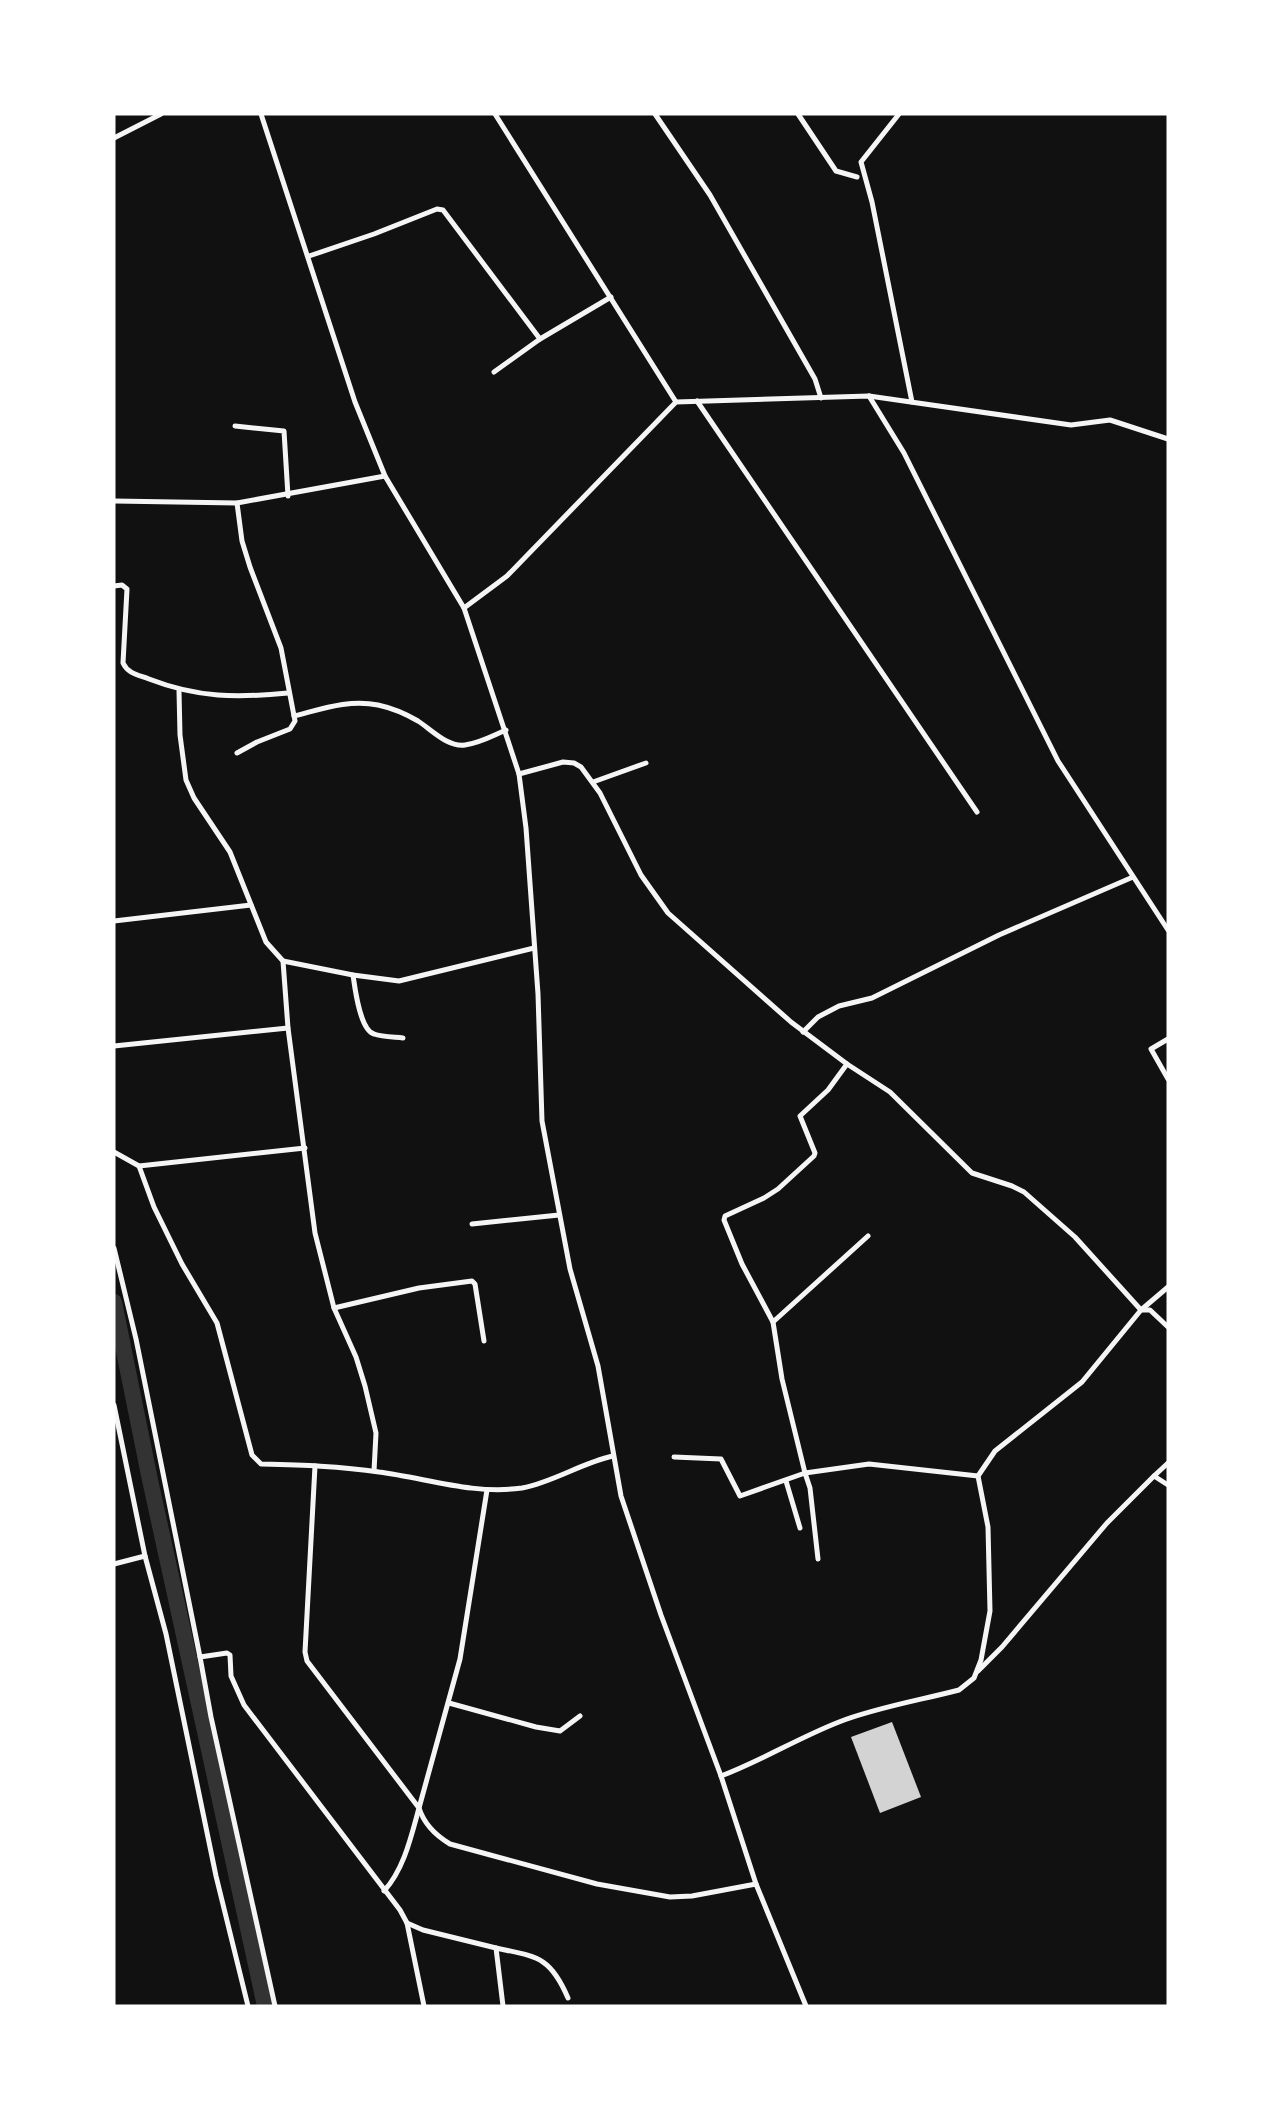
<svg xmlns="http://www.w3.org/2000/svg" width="1282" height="2120" viewBox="0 0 1282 2120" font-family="Montserrat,sans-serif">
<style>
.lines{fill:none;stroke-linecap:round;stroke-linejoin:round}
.river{stroke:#333;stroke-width:16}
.building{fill:#d3d3d3}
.minor{stroke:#f5f5f5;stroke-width:5}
</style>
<rect width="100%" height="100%" fill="#111"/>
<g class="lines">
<path class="river" d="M 114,1302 L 150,1480 L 265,2006"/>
</g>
<path class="building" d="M 892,1722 L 921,1797 L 880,1813 L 851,1737 Z"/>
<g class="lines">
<g class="minor">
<path d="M 261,114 L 355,402 L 385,476 L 464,608 L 519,774 L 526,828 L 538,994 L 542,1121 L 570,1269 L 598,1366 L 621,1496 L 661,1615 L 721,1776 L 756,1884 L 806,2006"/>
<path d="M 495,114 L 676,402"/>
<path d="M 655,114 L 710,195 L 815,379 L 821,398"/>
<path d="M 798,114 L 836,171 L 857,177"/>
<path d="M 899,114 L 861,162 L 872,202 L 912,402"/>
<path d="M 114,138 L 161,114"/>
<path d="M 309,256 L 374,234 L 437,209 L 443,210 L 540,339"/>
<path d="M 494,372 L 540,339 L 611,297"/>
<path d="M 869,396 L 904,453 L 1058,761 L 1168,930"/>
<path d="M 697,401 L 977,812"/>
<path d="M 235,426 L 284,431 L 288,496"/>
<path d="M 114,501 L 237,503 L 385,476"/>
<path d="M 237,503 L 242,541 L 250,567 L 281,648 L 295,721 L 290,729 L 257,742 L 237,753"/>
<path d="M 114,586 L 122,585 L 127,589 L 123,663 C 128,674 139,675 149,679 C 198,698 237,698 288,693"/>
<path d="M 464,608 L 507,576 L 676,402 L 869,396 L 1071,425 L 1110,420 L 1168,439"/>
<path d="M 179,691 L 180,735 L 186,780 L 194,798 L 230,852 L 266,942 L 283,961 L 288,1028 L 315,1233 L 334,1308 L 356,1357 L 365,1386 L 376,1433 L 374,1471"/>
<path d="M 294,716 C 322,709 349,699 378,705 C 392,708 406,714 418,721 C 432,730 447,747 465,745 C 480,743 492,736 506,730"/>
<path d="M 519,774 L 563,762 L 574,763 L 581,767 L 600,793 L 641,875 L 668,913 L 791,1022 L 847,1064 L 890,1092 L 972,1173 L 1012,1186 L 1024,1192 L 1075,1237 L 1141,1310 L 1150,1310 L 1168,1327"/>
<path d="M 593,782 L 646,763"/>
<path d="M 114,921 L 251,905"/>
<path d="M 283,961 L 353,975 L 399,981 L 534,948"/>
<path d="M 353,975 C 355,989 360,1030 374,1034 C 382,1037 394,1037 403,1038"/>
<path d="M 803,1032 L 818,1017 L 839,1006 L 872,998 L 999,935 L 1133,877"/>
<path d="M 1168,1039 L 1151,1049 L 1168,1079"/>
<path d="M 114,1046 L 288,1028"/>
<path d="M 847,1064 L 828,1090 L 800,1116 L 815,1153 L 814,1156 L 778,1189 L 764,1198 L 725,1216 L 724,1220 L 742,1264 L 773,1322 L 782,1379 L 805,1473 L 869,1464 L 978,1476"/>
<path d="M 114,1152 L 139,1166 L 305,1148"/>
<path d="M 139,1166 L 154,1207 L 182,1264 L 217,1323 L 252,1455 L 261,1464 C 300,1465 340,1466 379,1472 C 426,1478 473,1495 522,1488 C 554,1482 581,1463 613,1456"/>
<path d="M 472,1224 L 559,1215"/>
<path d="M 114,1248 L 136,1339 L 200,1657"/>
<path d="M 334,1308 L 419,1288 L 472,1281 L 475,1284 L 484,1341"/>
<path d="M 773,1322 L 868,1236"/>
<path d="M 114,1405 L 145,1556 L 166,1634 L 216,1876 L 248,2006"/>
<path d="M 674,1457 L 721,1459 L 740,1496 L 805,1473 L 810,1488 L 818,1559"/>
<path d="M 1168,1463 L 1154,1476 L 1168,1485"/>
<path d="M 315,1466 L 305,1652 L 307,1661 L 419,1808 C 411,1837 404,1869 384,1891"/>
<path d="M 786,1481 L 800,1528"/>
<path d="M 487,1490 L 460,1659 L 419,1808 C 424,1824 435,1835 450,1844 L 597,1884 L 670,1897 L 692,1896 L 756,1884"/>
<path d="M 114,1564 L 145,1556"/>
<path d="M 978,1671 L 1002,1647 L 1107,1523 L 1154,1476"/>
<path d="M 449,1703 L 536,1727 L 560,1731 L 580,1716"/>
<path d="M 721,1776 C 761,1761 798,1738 839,1722 C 874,1708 921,1700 959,1690 L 974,1678 L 981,1660 L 990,1611 L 988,1527 L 978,1476 L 995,1451 L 1082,1382 L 1141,1310 L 1168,1287"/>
<path d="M 407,1923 L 424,2006"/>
<path d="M 496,1948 C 537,1957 550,1956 568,1998"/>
<path d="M 275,2006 L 211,1717 L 200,1657 L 227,1653 L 230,1655 L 231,1676 L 244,1705 L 400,1910 L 407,1923 L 423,1930 L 496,1948 L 503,2006"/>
</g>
</g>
<rect width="1282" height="2120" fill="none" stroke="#ffffff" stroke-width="231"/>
</svg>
